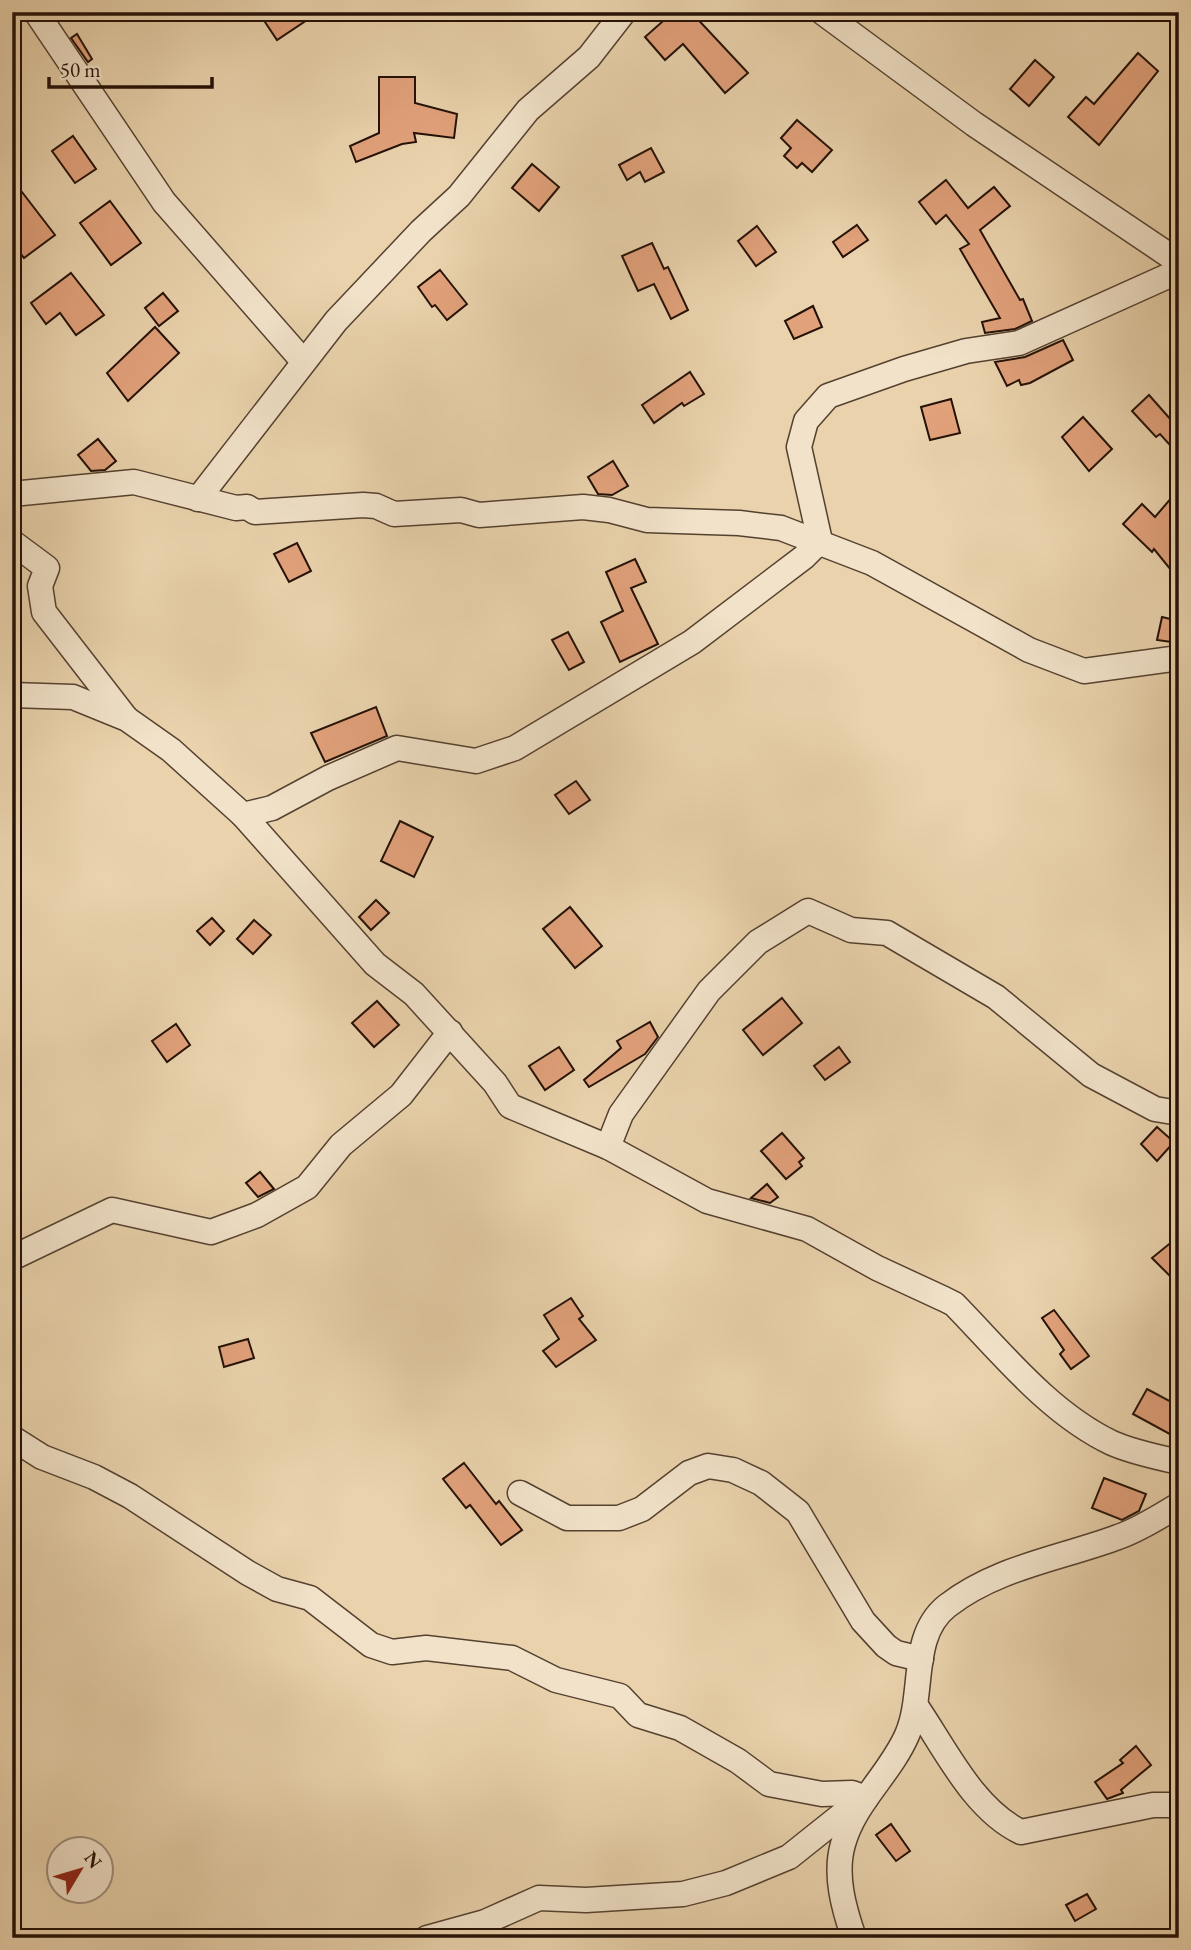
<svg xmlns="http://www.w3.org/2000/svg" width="1191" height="1950" viewBox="0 0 1191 1950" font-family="'EB Garamond',serif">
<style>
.building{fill:#e1a17b;stroke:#241107;stroke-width:2}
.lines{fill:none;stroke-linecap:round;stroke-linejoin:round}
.street-casing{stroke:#554130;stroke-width:27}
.street{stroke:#f1e2c9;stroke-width:24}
</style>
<rect width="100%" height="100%" fill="#e9d2ac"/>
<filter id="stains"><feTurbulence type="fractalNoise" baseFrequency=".00286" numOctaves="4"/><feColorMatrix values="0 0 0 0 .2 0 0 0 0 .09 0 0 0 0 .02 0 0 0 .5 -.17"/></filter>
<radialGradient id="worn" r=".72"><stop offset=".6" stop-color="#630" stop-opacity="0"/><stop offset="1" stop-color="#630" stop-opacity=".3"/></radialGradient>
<g class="building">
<path d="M 272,12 L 319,12 L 277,40 L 263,19 Z"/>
<path d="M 653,12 L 691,12 L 748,73 L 725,93 L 683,44 L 665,60 L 645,37 L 662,22 Z"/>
<path d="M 77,34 L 92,59 L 88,62 L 71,38 Z"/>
<path d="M 1138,53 L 1158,71 L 1099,145 L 1068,117 L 1086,97 L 1094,104 Z"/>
<path d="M 1035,60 L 1054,77 L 1029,106 L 1010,89 Z"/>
<path d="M 379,77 L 415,77 L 415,103 L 457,114 L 454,138 L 414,133 L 416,142 L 402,144 L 356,162 L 350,146 L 379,133 Z"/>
<path d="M 797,120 L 832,150 L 812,172 L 802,163 L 797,168 L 784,156 L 791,148 L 781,138 Z"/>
<path d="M 73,136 L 96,169 L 75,183 L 52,151 Z"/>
<path d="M 651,148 L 664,172 L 645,182 L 640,172 L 627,180 L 619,165 Z"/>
<path d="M 532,164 L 559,187 L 539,211 L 512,188 Z"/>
<path d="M 12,179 L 55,235 L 24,258 L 12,242 Z"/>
<path d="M 946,180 L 968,208 L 994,187 L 1010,206 L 980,230 L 1020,300 L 1023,299 L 1032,321 L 1015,329 L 985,333 L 982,322 L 1000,318 L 960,249 L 969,244 L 946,215 L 936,224 L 919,202 Z"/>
<path d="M 110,201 L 141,243 L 111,265 L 80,223 Z"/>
<path d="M 857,225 L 868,240 L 843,257 L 833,242 Z"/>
<path d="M 757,226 L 776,252 L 756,266 L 738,241 Z"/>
<path d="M 652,243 L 664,269 L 668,267 L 688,310 L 671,319 L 654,284 L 638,291 L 622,256 Z"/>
<path d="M 440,270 L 467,304 L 447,320 L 435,305 L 432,307 L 418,287 Z"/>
<path d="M 71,273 L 104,315 L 76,335 L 60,313 L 46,324 L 31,303 Z"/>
<path d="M 163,293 L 178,311 L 159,326 L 145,308 Z"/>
<path d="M 813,306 L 822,327 L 794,339 L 785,321 Z"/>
<path d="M 155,327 L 179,353 L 128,401 L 107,373 Z"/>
<path d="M 1063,340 L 1073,360 L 1030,383 L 1021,385 L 1019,380 L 1007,386 L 995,362 L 1025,357 Z"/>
<path d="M 690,372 L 704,394 L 684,406 L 682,403 L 654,423 L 642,405 Z"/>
<path d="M 1149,395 L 1179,429 L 1179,455 L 1160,434 L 1156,437 L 1132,411 Z"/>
<path d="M 951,399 L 960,433 L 930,440 L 921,407 Z"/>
<path d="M 1083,417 L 1112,449 L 1089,471 L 1062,437 Z"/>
<path d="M 98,439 L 116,461 L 105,470 L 91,471 L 78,455 Z"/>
<path d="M 613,461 L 628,486 L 612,495 L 598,494 L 588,477 Z"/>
<path d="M 1179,489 L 1179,580 L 1154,549 L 1152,552 L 1123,524 L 1142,504 L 1155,517 Z"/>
<path d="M 297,543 L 311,571 L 289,582 L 274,554 Z"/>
<path d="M 635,559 L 646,582 L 631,588 L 658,644 L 620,662 L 601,622 L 623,611 L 606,572 Z"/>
<path d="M 1162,617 L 1179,621 L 1179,643 L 1157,640 Z"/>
<path d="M 568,632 L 584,662 L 569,670 L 552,640 Z"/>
<path d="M 376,707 L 387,736 L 325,762 L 311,733 Z"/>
<path d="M 576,781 L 590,800 L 569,814 L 555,795 Z"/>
<path d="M 400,821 L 433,837 L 414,877 L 381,861 Z"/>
<path d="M 376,900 L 389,913 L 371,930 L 359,917 Z"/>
<path d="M 570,907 L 602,946 L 575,968 L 543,929 Z"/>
<path d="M 212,918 L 224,931 L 210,945 L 197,931 Z"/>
<path d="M 254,920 L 271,935 L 253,954 L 237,939 Z"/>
<path d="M 782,998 L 802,1023 L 763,1055 L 743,1030 Z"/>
<path d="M 377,1001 L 399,1025 L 374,1047 L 352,1023 Z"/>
<path d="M 650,1022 L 658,1037 L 645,1054 L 589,1087 L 584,1080 L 621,1048 L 617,1041 Z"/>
<path d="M 176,1024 L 190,1045 L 167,1062 L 152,1041 Z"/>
<path d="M 559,1047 L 574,1070 L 545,1090 L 529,1066 Z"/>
<path d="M 839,1047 L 850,1062 L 825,1080 L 814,1066 Z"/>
<path d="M 1157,1127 L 1174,1142 L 1157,1161 L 1141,1144 Z"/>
<path d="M 782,1133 L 804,1158 L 799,1162 L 802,1166 L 786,1179 L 761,1151 Z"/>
<path d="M 260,1172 L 274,1189 L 258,1197 L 246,1183 Z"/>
<path d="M 767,1184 L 778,1197 L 770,1203 L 751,1198 Z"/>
<path d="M 1179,1236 L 1179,1285 L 1152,1258 Z"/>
<path d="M 571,1298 L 583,1316 L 579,1319 L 596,1340 L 556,1367 L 543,1351 L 559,1339 L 544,1315 Z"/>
<path d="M 1054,1310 L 1089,1356 L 1071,1369 L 1060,1354 L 1064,1350 L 1042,1318 Z"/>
<path d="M 248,1339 L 254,1358 L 224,1367 L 219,1347 Z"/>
<path d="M 1147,1389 L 1179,1406 L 1179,1439 L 1133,1414 Z"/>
<path d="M 464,1463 L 496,1504 L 499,1501 L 522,1530 L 501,1545 L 470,1505 L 466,1508 L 443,1479 Z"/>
<path d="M 1104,1478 L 1146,1494 L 1139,1511 L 1122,1520 L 1092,1508 Z"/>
<path d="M 1136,1746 L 1151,1765 L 1121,1790 L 1123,1793 L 1107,1799 L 1095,1782 L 1123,1763 L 1120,1760 Z"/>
<path d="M 891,1824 L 910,1851 L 896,1861 L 876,1835 Z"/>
<path d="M 1087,1894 L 1096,1909 L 1075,1921 L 1066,1905 Z"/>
</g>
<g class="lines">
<g class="street-casing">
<g id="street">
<path d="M 36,12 L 164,202 L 303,361"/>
<path d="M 822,12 L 974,124 L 1179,262"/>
<path d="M 12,494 L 134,482 L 236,508 L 247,507 L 255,512 L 363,505 L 376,506 L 394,514 L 461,510 L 479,515 L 583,507 L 609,510 L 647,520 L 739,523 L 781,528 L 872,563 L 1029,650 L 1084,671 L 1179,658"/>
<path d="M 198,499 L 336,321 L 421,231 L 459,196 L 528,110 L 589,57 L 624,12"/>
<path d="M 12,542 L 47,568 L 40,586 L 44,612 L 126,718"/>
<path d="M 12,695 L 73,697 L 127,719 L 171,750 L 243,815 L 375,964 L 414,994 L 495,1083 L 510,1106 L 608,1147 L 707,1201 L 807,1229 L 877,1268 L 944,1299 L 954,1304 C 1002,1353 1049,1413 1112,1443 C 1132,1452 1157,1457 1179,1462"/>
<path d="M 243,815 L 272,808 L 328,778 L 397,748 L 476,761 L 515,748 L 692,642 L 804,557 L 820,541 L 799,447 L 806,421 L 828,396 L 904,369 L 966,351 L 1019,343 L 1179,271"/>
<path d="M 608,1147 L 621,1114 L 709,991 L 758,942 L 808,911 L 851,930 L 887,933 L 996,997 L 1091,1075 L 1155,1109 L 1179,1113"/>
<path d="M 12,1258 L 112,1210 L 211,1232 L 257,1215 L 307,1187 L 341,1145 L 401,1095 L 450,1032"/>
<path d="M 12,1438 L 42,1457 L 94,1477 L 130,1496 L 248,1573 L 277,1589 L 310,1598 L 371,1645 L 392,1652 L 426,1648 L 512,1658 L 556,1680 L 620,1696 L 638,1715 L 680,1728 L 738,1761 L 769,1784 L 822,1794 L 852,1793 L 866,1798"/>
<path d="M 520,1493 L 567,1518 L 619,1518 L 642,1509 L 689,1473 L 708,1466 L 733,1470 L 761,1483 L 798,1512 L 863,1621 L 886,1646 L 896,1653 L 921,1659"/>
<path d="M 916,1706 C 945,1748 973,1809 1021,1832 L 1153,1805 L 1179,1805"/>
<path d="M 427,1938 L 485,1922 L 539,1898 L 586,1900 L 683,1894 L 726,1883 L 789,1857 L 858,1802"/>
<path d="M 854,1938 C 844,1909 834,1875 843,1844 C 854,1803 890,1774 907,1735 C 925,1694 909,1636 947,1606 C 997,1567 1059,1559 1118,1537 C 1139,1530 1160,1516 1179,1505"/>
</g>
</g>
<use href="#street" class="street"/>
</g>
<rect width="1191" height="1950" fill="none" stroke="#e9d2ac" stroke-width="42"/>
<rect x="14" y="14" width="1163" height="1922" fill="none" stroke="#241107" stroke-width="3.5"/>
<rect x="21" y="21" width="1149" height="1908" fill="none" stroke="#241107" stroke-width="2"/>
<g transform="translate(80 1870) rotate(52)"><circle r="33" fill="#f1e2c9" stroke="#9f8e7b" stroke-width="2"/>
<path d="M0-5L12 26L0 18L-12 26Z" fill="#8f2418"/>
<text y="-10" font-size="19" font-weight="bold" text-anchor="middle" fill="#241107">N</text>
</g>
<path d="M49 77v10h163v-10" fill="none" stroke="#241107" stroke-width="3.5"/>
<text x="60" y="77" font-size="21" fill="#241107" stroke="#f1e2c9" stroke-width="5" paint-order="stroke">50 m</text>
<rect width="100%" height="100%" filter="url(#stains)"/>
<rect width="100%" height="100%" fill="url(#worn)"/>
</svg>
